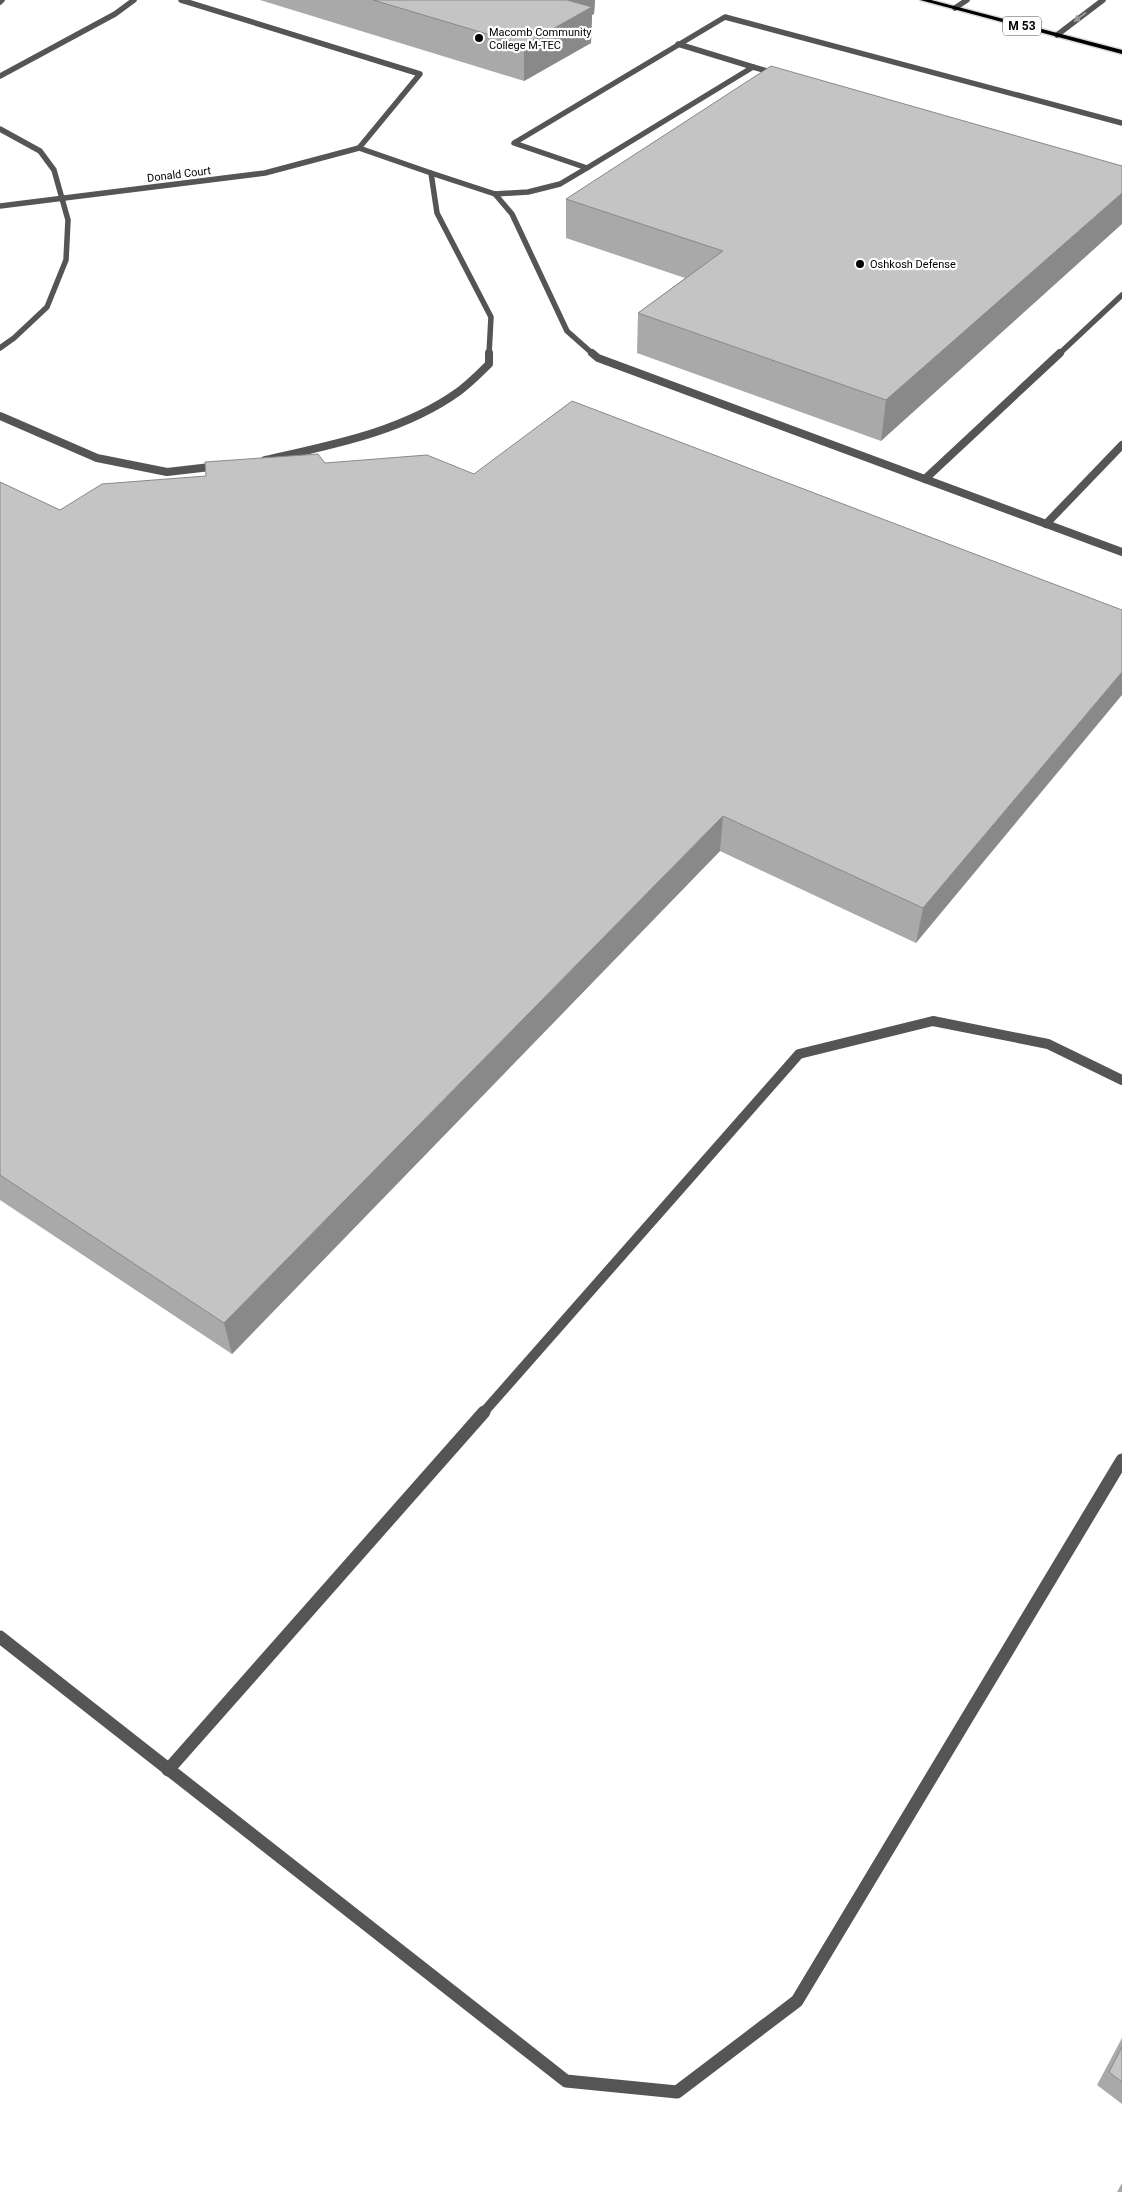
<svg xmlns="http://www.w3.org/2000/svg" width="1122" height="2192" viewBox="0 0 1122 2192" font-family="Roboto,sans-serif">
<style>
.lines{fill:none;stroke-linecap:round;stroke-linejoin:round}
.primary-casing{stroke:#dbdbdb;stroke-width:3}
.service-far3{stroke:#555;stroke-width:5.5}
.service-far2{stroke:#555;stroke-width:8}
.service-far1{stroke:#555;stroke-width:10}
.service{stroke:#555;stroke-width:13}
.minor{stroke:#555;stroke-width:5.5}
.tertiary{stroke:#555;stroke-width:5.5}
.primary{fill:#000;fill-rule:evenodd}
.wall{fill:#a9a9a9}
.shaded-wall{fill:#898989}
.building{fill:#c4c4c4;stroke:#898989}
.oneway{fill:#999}
.poi-dot{fill:#000;stroke:#fff;stroke-width:2}
.labels{text-anchor:middle;stroke-width:4.5;stroke-linejoin:round;paint-order:stroke}
.far-poi-label{font-size:11px;fill:#000;stroke:#fff;text-anchor:start}
.far-street-label{font-size:11px;fill:#000;stroke:#fff}
.shield{fill:#fff;stroke:#4c4c4c;stroke-width:1}
.shield-label{font-size:12px;font-weight:bold;fill:#000}
</style>
<rect width="100%" height="100%" fill="#fff"/>
<g class="lines">
<g class="primary-casing">
<path id="primary" d="M 920,0 L 931,0 L 1122,50 L 1122,54 Z"/>
</g>
<g class="service-far3">
<path d="M 181,0 L 420,74 L 359,148 L 431,173 L 437,213 L 491,317 L 489,354"/>
<path d="M 955,8 L 967,0"/>
<path d="M 1057,35 L 1103,0"/>
<path d="M 678,44 L 753,67"/>
<path d="M 778,74 L 753,67 L 587,168 L 514,143 L 725,17 L 1122,123"/>
<path d="M 0,76 L 115,14 L 134,0"/>
<path d="M 0,129 L 40,151 L 54,170 L 68,220 L 66,260 L 47,307 L 14,338 L 0,348"/>
<path d="M 431,173 L 495,194 L 512,214 L 567,331 L 593,354"/>
<path d="M 495,194 L 528,192 L 560,184 L 587,168"/>
<path d="M 1059,354 L 1122,295"/>
</g>
<g class="service-far2">
<path d="M 592,353 L 598,358 L 1122,552"/>
<path d="M 0,416 L 97,458 L 167,472 L 219,466"/>
<path d="M 265,460 C 331,445 402,432 458,392 C 469,384 479,374 489,364 L 489,353"/>
<path d="M 925,479 L 1060,353"/>
<path d="M 1046,524 L 1122,445"/>
</g>
<path class="service-far1" d="M 483,1413 L 799,1054 L 933,1021 L 1048,1044 L 1122,1080"/>
<g class="service">
<path d="M 0,1637 L 566,2081 L 677,2092 L 797,2001 L 1122,1460"/>
<path d="M 168,1770 L 484,1412"/>
</g>
<path class="minor" d="M 0,206 L 265,173 L 359,148"/>
<path class="tertiary" d="M 0,2 L 2,0"/>
<use href="#primary" class="primary"/>
</g>
<g class="wall">
<path d="M 260,0 L 595,0 L 594,14 L 592,15 L 591,43 L 524,81 Z"/>
<path d="M 1122,166 L 881,441 L 637,353 L 638,313 L 685,278 L 566,238 L 566,199 Z"/>
<path d="M 325,463 L 474,474 L 1122,610 L 916,943 L 720,851 L 232,1354 L 0,1200 L 0,482 L 60,510 L 206,476 Z"/>
<path d="M 1122,2038 L 1122,2104 L 1097,2085 Z"/>
<path d="M 1122,2183 L 1122,2192 L 1117,2192 Z"/>
</g>
<g class="shaded-wall">
<path d="M 559,0 L 595,0 L 594,14 L 592,15 L 591,43 L 524,81 L 524,45 Z"/>
<path d="M 1122,193 L 1122,224 L 881,441 L 886,400 Z"/>
<path d="M 1122,672 L 1122,695 L 916,943 L 923,908 Z"/>
<path d="M 723,816 L 720,851 L 232,1354 L 224,1323 Z"/>
</g>
<g class="building">
<path d="M 373,0 L 567,0 L 592,7 L 524,45 Z"/>
<path d="M 771,66 L 1122,166 L 1122,193 L 886,400 L 638,313 L 723,251 L 566,199 Z"/>
<path d="M 572,401 L 1122,610 L 1122,672 L 923,908 L 723,816 L 224,1323 L 0,1175 L 0,482 L 60,510 L 102,484 L 206,476 L 205,462 L 318,454 L 325,463 L 427,455 L 474,474 Z"/>
<path d="M 1122,2047 L 1122,2082 L 1109,2072 Z"/>
</g>
<defs><path id="oneway-solid" d="M-6-.8H1V-3.2L6.5 0L1 3.2V.8H-6Z" transform="scale(1.25)"/></defs>
<use class="oneway" href="#oneway-solid" transform="translate(1080 17) rotate(143)"/>
<g class="poi-dot">
<circle cx="479" cy="38" r="5"/>
<circle cx="860" cy="264" r="5"/>
</g>
<g class="labels">
<g class="far-poi-label">
<text x="489" y="36">Macomb Community<tspan x="489" dy="13">College M-TEC</tspan></text>
<text x="870" y="268">Oshkosh Defense</text>
</g>
<g class="far-street-label">
<text transform="translate(179 174) rotate(-7)" y="4">Donald Court</text>
</g>
<rect class="shield" x="1003" y="16.5" width="38" height="19" rx="4"/>
<g class="shield-label">
<text x="1022" y="30">M 53</text>
</g>
</g>
</svg>
